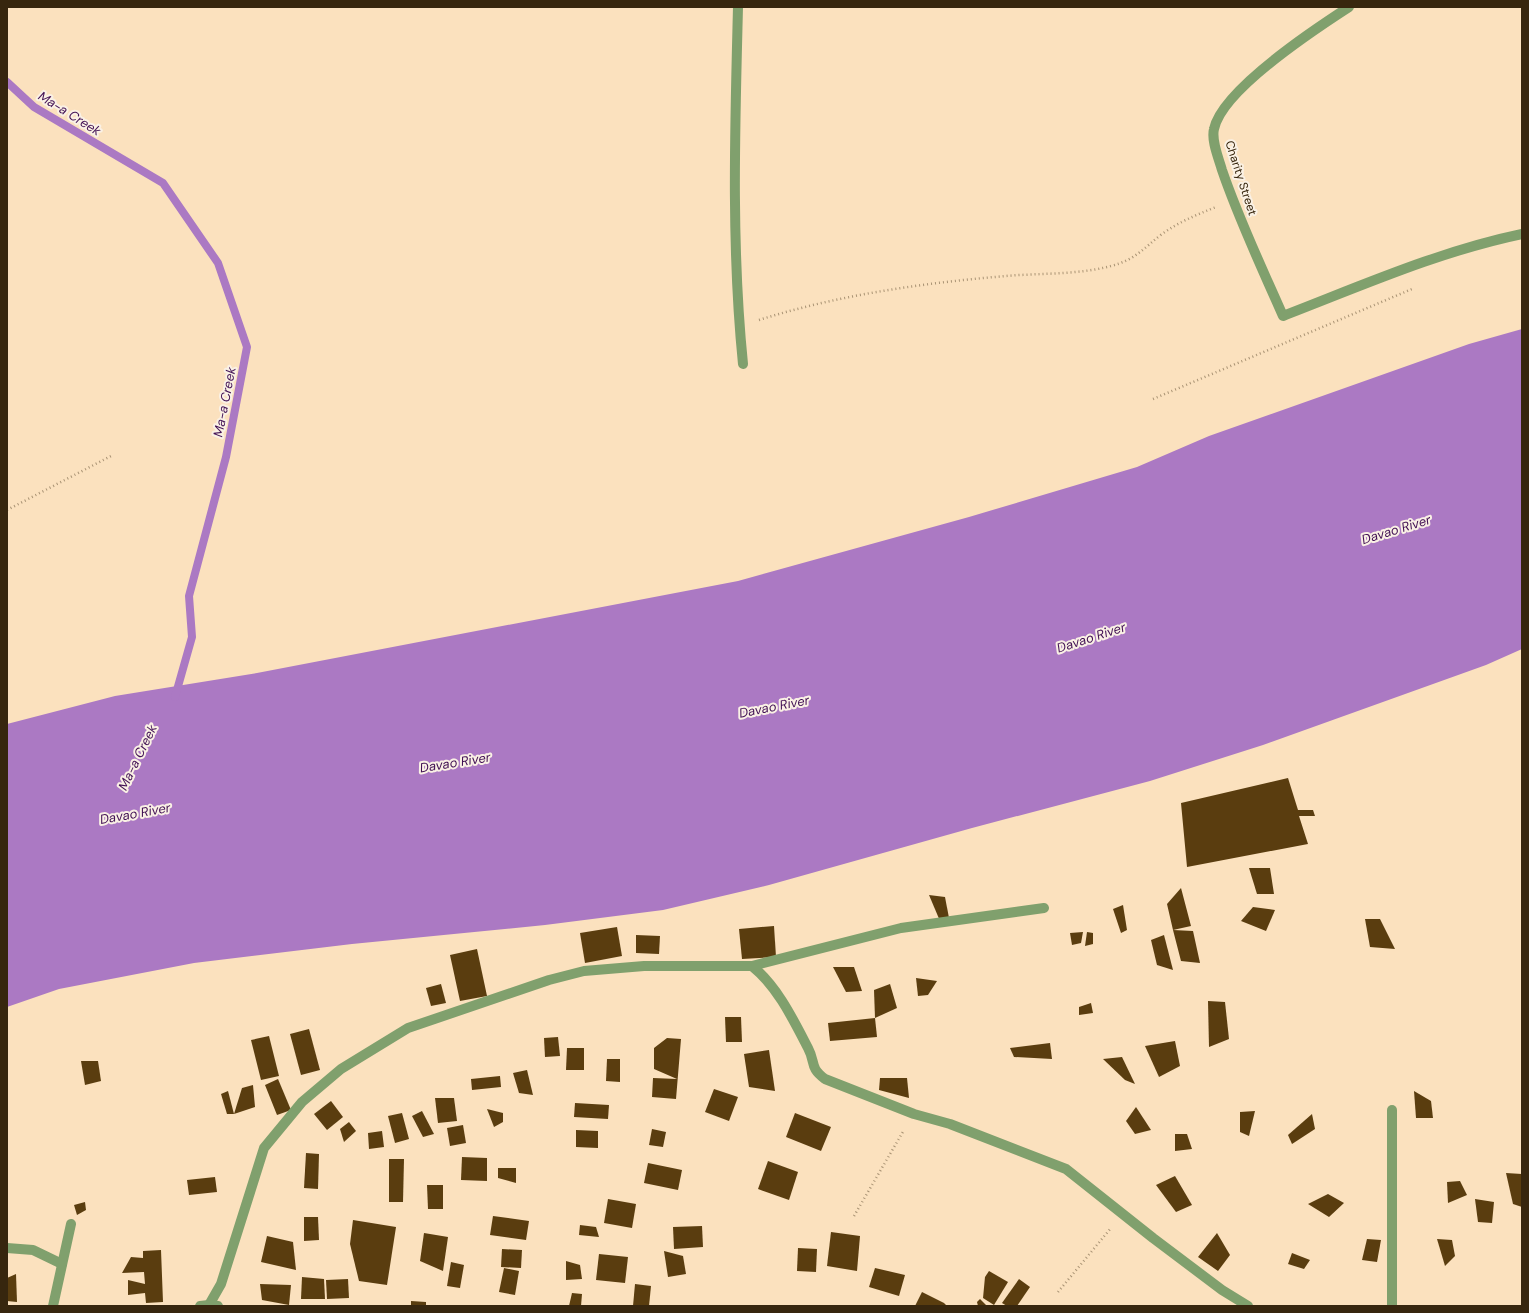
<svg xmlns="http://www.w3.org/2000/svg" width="1529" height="1313" viewBox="0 0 1529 1313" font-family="'DM Sans',sans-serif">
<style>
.water{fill:#ab79c3}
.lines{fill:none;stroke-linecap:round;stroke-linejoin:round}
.stream{stroke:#ab79c3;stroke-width:8}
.building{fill:#5a3d0f}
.path{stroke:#a99374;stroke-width:2.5;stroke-dasharray:1 3;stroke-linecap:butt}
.minor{stroke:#80a06d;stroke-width:10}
.labels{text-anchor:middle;stroke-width:4;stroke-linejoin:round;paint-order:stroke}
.street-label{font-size:12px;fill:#37260e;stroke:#faf1e5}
.water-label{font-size:13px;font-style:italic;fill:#411054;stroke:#faf1e5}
</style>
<rect width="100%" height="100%" fill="#fbe1be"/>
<path class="water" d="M 1522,329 L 1522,649 L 1486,665 L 1263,745 L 1150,781 L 972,828 L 769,885 L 663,910 L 545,925 L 352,944 L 194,963 L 59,989 L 7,1007 L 7,724 L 115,696 L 257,673 L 738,581 L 969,517 L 1137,467 L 1209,436 L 1469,344 Z"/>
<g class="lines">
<path class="stream" d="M 7,82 L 34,107 L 163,183 L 218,263 L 247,347 L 226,457 L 189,596 L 192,637 L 175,697"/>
</g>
<g class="building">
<path d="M 1288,778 L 1298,810 L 1313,810 L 1315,816 L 1299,816 L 1308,844 L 1187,867 L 1181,803 Z"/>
<path d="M 1249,868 L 1270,868 L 1274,894 L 1257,894 Z"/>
<path d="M 1181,888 L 1191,926 L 1173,930 L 1193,931 L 1200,963 L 1181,961 L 1173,930 L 1167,904 Z"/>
<path d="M 929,895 L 945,897 L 949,918 L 940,921 Z"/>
<path d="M 1123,905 L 1127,930 L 1121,933 L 1113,909 Z"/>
<path d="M 1253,907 L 1275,910 L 1266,931 L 1241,921 Z"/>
<path d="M 1365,919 L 1380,919 L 1395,949 L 1370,947 Z"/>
<path d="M 774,926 L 776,957 L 742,959 L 739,929 Z"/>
<path d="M 617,927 L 622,956 L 585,963 L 580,933 Z"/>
<path d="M 1083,932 L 1081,943 L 1072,945 L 1070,933 Z"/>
<path d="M 1087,932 L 1093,933 L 1093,944 L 1085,946 Z"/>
<path d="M 636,935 L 660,936 L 659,954 L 636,953 Z"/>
<path d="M 1164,935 L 1173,970 L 1157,965 L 1151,940 Z"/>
<path d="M 477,949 L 487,996 L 460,1001 L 450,955 Z"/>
<path d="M 833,967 L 854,967 L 862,991 L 846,992 Z"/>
<path d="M 916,978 L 937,981 L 928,995 L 918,996 Z"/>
<path d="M 441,984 L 446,1003 L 431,1006 L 426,988 Z"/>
<path d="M 890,984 L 897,1008 L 875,1018 L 874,990 Z"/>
<path d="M 1208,1001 L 1225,1002 L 1229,1039 L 1209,1047 Z"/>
<path d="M 1091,1003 L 1093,1013 L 1079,1015 L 1079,1007 Z"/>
<path d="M 725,1017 L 741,1017 L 742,1042 L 726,1042 Z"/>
<path d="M 875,1018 L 877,1037 L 830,1041 L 828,1023 Z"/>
<path d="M 309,1029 L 320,1070 L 301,1075 L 290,1034 Z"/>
<path d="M 269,1036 L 279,1076 L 261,1080 L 251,1040 Z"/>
<path d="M 558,1037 L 560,1056 L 545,1057 L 544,1038 Z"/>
<path d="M 667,1038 L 681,1039 L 676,1099 L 652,1097 L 653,1078 L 677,1079 L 654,1069 L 654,1048 Z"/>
<path d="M 1175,1041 L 1180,1066 L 1159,1077 L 1145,1046 Z"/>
<path d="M 1050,1043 L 1052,1059 L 1014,1057 L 1010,1048 Z"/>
<path d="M 567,1048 L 584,1048 L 584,1070 L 566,1070 Z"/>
<path d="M 769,1050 L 775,1091 L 749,1087 L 744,1054 Z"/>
<path d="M 1122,1057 L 1135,1084 L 1125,1080 L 1103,1059 Z"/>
<path d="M 607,1059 L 620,1059 L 620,1082 L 606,1081 Z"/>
<path d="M 81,1061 L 98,1061 L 101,1081 L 85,1085 Z"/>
<path d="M 527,1070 L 533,1095 L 519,1093 L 513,1073 Z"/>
<path d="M 500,1076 L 501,1087 L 472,1090 L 471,1079 Z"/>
<path d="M 880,1078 L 907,1078 L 909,1098 L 879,1090 Z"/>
<path d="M 278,1079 L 291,1110 L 277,1115 L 265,1085 Z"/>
<path d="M 253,1085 L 255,1107 L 234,1114 L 242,1088 Z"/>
<path d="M 714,1089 L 738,1097 L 729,1121 L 705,1112 Z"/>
<path d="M 228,1091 L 234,1114 L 227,1114 L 221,1094 Z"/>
<path d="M 1414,1091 L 1431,1101 L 1433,1118 L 1416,1118 Z"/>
<path d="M 435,1098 L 454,1098 L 457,1121 L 438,1123 Z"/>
<path d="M 331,1101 L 343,1117 L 327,1130 L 314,1114 Z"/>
<path d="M 575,1103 L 609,1105 L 608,1119 L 574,1117 Z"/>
<path d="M 1136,1107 L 1151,1130 L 1135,1134 L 1126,1121 Z"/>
<path d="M 487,1109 L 503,1113 L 503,1122 L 494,1127 Z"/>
<path d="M 422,1111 L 434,1134 L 423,1137 L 412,1116 Z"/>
<path d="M 1255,1111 L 1249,1136 L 1240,1132 L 1240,1112 Z"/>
<path d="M 402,1113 L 409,1139 L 395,1143 L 388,1116 Z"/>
<path d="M 795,1113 L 831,1127 L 821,1151 L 786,1137 Z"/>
<path d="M 1312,1114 L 1315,1129 L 1292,1144 L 1288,1135 Z"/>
<path d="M 349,1122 L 356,1131 L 344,1142 L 340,1129 Z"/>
<path d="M 463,1125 L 466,1143 L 450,1146 L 447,1128 Z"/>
<path d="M 652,1129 L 666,1132 L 663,1147 L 649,1145 Z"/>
<path d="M 576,1130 L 598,1131 L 598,1148 L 576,1147 Z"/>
<path d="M 382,1131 L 384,1147 L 369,1149 L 368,1133 Z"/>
<path d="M 1175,1134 L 1187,1134 L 1192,1149 L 1175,1151 Z"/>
<path d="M 306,1153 L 319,1154 L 318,1189 L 304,1188 Z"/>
<path d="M 462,1157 L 487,1158 L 487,1181 L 461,1180 Z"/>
<path d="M 389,1159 L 404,1159 L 403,1202 L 389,1202 Z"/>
<path d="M 768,1161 L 798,1172 L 789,1200 L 758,1189 Z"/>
<path d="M 648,1163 L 682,1170 L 678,1190 L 644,1183 Z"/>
<path d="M 498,1168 L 516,1168 L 516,1183 L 498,1178 Z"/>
<path d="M 1506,1173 L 1522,1174 L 1522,1207 L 1513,1204 Z"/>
<path d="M 1175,1176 L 1192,1205 L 1176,1212 L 1156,1185 Z"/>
<path d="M 215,1177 L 217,1192 L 189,1195 L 187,1180 Z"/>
<path d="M 1460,1181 L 1467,1195 L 1448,1203 L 1447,1182 Z"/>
<path d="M 427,1185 L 443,1185 L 443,1209 L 428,1209 Z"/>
<path d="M 1328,1194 L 1344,1203 L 1329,1217 L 1308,1204 Z"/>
<path d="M 608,1199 L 636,1204 L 632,1228 L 604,1223 Z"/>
<path d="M 1475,1199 L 1494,1202 L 1492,1223 L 1478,1222 Z"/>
<path d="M 85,1202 L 86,1210 L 77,1215 L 74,1205 Z"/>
<path d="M 493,1216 L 529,1221 L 526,1240 L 490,1235 Z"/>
<path d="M 304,1217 L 318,1217 L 319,1240 L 304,1241 Z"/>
<path d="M 353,1220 L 396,1227 L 387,1285 L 359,1281 L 350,1244 Z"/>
<path d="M 580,1225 L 596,1227 L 599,1237 L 579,1235 Z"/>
<path d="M 702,1226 L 703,1247 L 674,1249 L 673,1227 Z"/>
<path d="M 831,1232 L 860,1236 L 857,1271 L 827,1266 Z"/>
<path d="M 424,1233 L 448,1237 L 443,1271 L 420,1261 Z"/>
<path d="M 1217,1233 L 1230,1255 L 1218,1271 L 1198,1257 Z"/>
<path d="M 267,1236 L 293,1242 L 296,1270 L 261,1262 Z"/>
<path d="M 1367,1239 L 1381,1240 L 1377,1262 L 1362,1260 Z"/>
<path d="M 1437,1239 L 1452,1240 L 1455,1256 L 1445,1266 Z"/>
<path d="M 798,1248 L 817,1249 L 816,1272 L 797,1271 Z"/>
<path d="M 502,1249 L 522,1250 L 521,1268 L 501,1267 Z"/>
<path d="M 161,1250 L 163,1302 L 146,1303 L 145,1293 L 128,1295 L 128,1280 L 145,1284 L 144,1272 L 122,1273 L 131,1257 L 143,1258 L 143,1251 Z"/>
<path d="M 664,1251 L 683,1256 L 686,1274 L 668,1277 Z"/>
<path d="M 1292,1253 L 1310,1260 L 1304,1269 L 1288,1264 Z"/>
<path d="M 599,1254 L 628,1257 L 625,1283 L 596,1280 Z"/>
<path d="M 566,1261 L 580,1265 L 582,1279 L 566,1280 Z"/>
<path d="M 451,1262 L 464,1265 L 460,1288 L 447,1286 Z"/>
<path d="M 504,1268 L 519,1271 L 515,1295 L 499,1292 Z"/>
<path d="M 875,1268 L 905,1275 L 899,1296 L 869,1287 Z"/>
<path d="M 989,1271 L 1008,1282 L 994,1305 L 983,1298 L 985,1277 Z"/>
<path d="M 16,1274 L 17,1302 L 7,1301 L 7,1278 Z"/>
<path d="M 302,1277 L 324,1279 L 325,1299 L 301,1299 Z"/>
<path d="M 348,1279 L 349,1298 L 327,1299 L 326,1280 Z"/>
<path d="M 1019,1279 L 1030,1287 L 1017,1306 L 1007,1306 L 1002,1303 Z"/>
<path d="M 260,1284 L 291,1285 L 289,1305 L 262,1300 Z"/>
<path d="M 635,1284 L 651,1286 L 649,1306 L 633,1306 Z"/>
<path d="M 922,1292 L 944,1303 L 947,1306 L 915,1306 Z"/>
<path d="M 572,1293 L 582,1294 L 581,1306 L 569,1306 Z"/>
<path d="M 980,1299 L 987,1306 L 978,1306 L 977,1302 Z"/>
<path d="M 411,1301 L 426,1302 L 426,1306 L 411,1306 Z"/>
</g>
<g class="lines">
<g class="path">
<path d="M 759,320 C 838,295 923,283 1006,276 C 1040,273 1077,275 1111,266 C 1135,260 1144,248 1162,234 C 1179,222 1196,215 1216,207"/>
<path d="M 1153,399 L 1412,289"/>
<path d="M 7,510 L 111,456"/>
<path d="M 854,1216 L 904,1130"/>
<path d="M 1058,1292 L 1111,1228"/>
</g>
<g class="minor">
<path d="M 738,7 C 735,126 731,245 743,364"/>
<path d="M 1349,7 C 1315,29 1222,90 1214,129 C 1211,141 1219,159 1222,170 C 1239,220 1262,268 1283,316 C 1361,286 1440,251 1522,234"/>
<path d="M 752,966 C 777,986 793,1019 808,1048 C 816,1063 809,1067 825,1079 L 914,1114 L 950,1124 L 1066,1169 L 1153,1238 L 1222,1290 L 1248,1306"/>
<path d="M 1392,1110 L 1392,1306"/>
<path d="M 7,1248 L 33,1250 L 62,1264"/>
<path d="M 209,1305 L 221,1284 L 264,1148 L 302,1102 L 341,1069 L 408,1028 L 549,980 L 584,971 L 644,966 L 752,966 L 901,928 L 1044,908"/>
<path d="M 53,1306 L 71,1224"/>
<path d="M 200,1306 L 209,1305 L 218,1306"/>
</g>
</g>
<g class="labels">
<g class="street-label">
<text transform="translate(1241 178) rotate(72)" y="4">Charity Street</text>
</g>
<g class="water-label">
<text transform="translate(70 113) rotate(32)" y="5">Ma-a Creek</text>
<text transform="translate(224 402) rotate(-79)" y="5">Ma-a Creek</text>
<text transform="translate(1396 529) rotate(-17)" y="5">Davao River</text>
<text transform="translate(1091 637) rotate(-18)" y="5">Davao River</text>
<text transform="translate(774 706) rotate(-11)" y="5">Davao River</text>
<text transform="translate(137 757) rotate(-64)" y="5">Ma-a Creek</text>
<text transform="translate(455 762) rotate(-9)" y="5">Davao River</text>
<text transform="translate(135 813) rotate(-10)" y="5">Davao River</text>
</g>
</g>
<rect width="1529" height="1313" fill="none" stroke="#37260e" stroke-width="16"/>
</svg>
